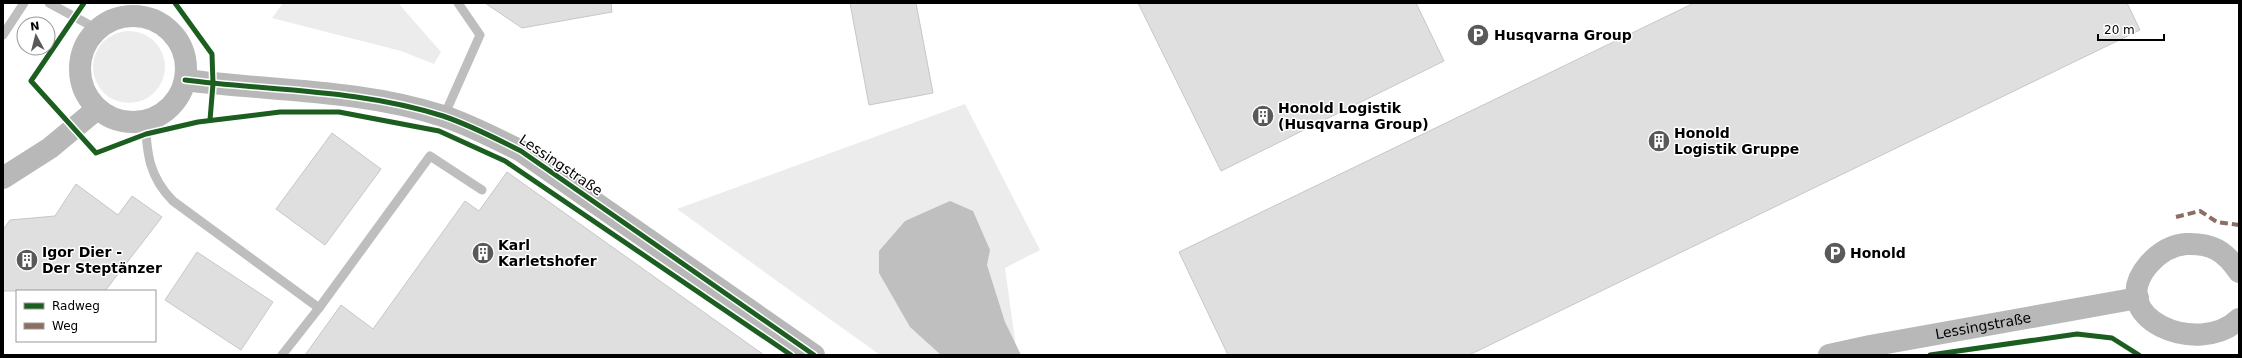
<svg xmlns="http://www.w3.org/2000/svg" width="2242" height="358" viewBox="0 0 2242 358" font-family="'DejaVu Sans',sans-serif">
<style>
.green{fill:#ececec}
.water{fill:#bfbfbf}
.building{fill:#dfdfdf;stroke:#c7c7c7}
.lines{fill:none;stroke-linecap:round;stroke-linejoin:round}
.lane{stroke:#bebebe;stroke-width:9}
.secondary{stroke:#b8b8b8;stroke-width:22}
.quiet{stroke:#8d6e63;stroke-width:4;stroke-dasharray:8 4;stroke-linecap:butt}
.cycleway-casing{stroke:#fff;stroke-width:8}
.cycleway{stroke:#1b5e20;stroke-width:5}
.labels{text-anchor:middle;stroke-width:3;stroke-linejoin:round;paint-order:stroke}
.poi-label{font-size:14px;font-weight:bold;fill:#000;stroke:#fff;text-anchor:start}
.street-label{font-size:14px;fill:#000;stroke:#fff}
</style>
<rect width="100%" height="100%" fill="#fff"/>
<g class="green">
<path d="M 283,3 L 398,3 L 441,52 L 434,64 L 401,51 L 272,18 Z"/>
<circle cx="129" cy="67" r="36"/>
<path d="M 965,104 L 1040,250 L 1005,268 L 1017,355 L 880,355 L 677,209 Z"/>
</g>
<path class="water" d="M 950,201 L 973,211 L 990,250 L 987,265 L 1005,322 L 1021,355 L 941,355 L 910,327 L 879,273 L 879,251 L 905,221 Z"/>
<g class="building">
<path d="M 485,3 L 611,3 L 612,12 L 522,28 Z"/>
<path d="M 850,3 L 916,3 L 933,93 L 869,105 Z"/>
<path d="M 1138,3 L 1416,3 L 1444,61 L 1221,171 Z"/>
<path d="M 1694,3 L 2127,3 L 2140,30 L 1469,355 L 1228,355 L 1179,252 Z"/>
<path d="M 332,133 L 381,169 L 325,245 L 276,209 Z"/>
<path d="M 507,172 L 764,355 L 305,355 L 341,305 L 373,329 L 465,201 L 479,211 Z"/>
<path d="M 76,184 L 118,215 L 132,196 L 162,217 L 105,291 L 3,291 L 3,230 L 10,220 L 55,216 Z"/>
<path d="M 197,252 L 273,302 L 241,350 L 165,300 Z"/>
</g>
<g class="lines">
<g class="lane">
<path d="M 49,3 L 97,29"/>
<path d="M 3,35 L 24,3"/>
<path d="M 444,116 L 480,35 L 458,3"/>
<path d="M 145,121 C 147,154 149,177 173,201 L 319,308 L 430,156 L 482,190"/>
<path d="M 282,355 L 319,308"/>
</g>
<g class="secondary">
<circle cx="133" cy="69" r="53"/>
<path d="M 185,80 C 271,91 359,89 443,116 C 470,125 495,138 521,151 L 814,355"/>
<path d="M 3,178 L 50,148 L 97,109"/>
<path d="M 2239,272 C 2225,251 2212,243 2186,244 C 2171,245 2159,253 2149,264 C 2102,318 2199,358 2239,319"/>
<path id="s1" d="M 1829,355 L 1870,346 L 2138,298"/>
</g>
<path class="quiet" d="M 2176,217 L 2200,211 L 2217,222 L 2239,225"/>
<g class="cycleway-casing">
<g id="cycleway">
<path d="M 84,3 L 31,81 L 96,153 L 146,134 L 198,122 L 280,112 L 339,112 L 439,131 L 505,161 L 791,355"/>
<path d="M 175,3 L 212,54 L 213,84 L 210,120"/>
<path d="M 185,80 C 271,91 359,89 443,116 C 470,125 495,138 521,151 L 814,355"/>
<path d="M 1930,355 L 2077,334 L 2112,338 L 2139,355"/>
</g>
</g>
<use href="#cycleway" class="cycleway"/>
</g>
<defs>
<g id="parking-disc" transform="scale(1.15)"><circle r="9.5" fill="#595959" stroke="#fff"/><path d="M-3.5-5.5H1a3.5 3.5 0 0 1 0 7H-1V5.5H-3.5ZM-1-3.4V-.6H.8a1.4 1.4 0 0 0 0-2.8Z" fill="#fff"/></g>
<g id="building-disc" transform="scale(1.15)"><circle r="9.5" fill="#595959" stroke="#fff"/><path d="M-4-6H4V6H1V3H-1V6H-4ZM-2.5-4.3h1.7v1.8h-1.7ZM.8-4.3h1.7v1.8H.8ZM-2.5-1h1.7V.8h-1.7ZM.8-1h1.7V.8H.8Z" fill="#fff"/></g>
</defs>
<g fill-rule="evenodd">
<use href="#parking-disc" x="1478" y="35"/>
<use href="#building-disc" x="1263" y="116"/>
<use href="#building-disc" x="1659" y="141"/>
<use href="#building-disc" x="483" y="253"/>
<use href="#parking-disc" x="1835" y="253"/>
<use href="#building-disc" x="27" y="260"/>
</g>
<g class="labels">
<g class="poi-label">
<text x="1494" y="40">Husqvarna Group</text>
<text x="1278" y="113">Honold Logistik<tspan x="1278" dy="16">(Husqvarna Group)</tspan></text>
<text x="1674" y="138">Honold<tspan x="1674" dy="16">Logistik Gruppe</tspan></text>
<text x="498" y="250">Karl<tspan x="498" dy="16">Karletshofer</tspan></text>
<text x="42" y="257">Igor Dier -<tspan x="42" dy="16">Der Steptänzer</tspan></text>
<text x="1850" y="258">Honold</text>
</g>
<g class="street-label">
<text transform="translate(561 165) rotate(34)" y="5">Lessingstraße</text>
<text dy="5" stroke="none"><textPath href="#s1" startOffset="157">Lessingstraße</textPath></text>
</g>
</g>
<rect width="2242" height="358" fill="none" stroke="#000000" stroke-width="8"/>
<rect x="16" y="290" width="140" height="52" fill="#ffffff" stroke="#999999"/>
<rect x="24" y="303" width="20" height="6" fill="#1b5e20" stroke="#999999"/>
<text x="52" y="310" font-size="12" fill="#000000">Radweg</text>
<rect x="24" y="323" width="20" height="6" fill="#8d6e63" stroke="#999999"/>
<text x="52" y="330" font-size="12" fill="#000000">Weg</text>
<g transform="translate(36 36) rotate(353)"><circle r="19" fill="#ffffff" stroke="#999999"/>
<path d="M0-3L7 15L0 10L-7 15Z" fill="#595959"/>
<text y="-6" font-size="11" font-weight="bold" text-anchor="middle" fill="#000000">N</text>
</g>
<path d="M2098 34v6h66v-6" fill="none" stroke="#000000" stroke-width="2"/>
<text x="2104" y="34" font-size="12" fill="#000000" stroke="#ffffff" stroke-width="3" paint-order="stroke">20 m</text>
</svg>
